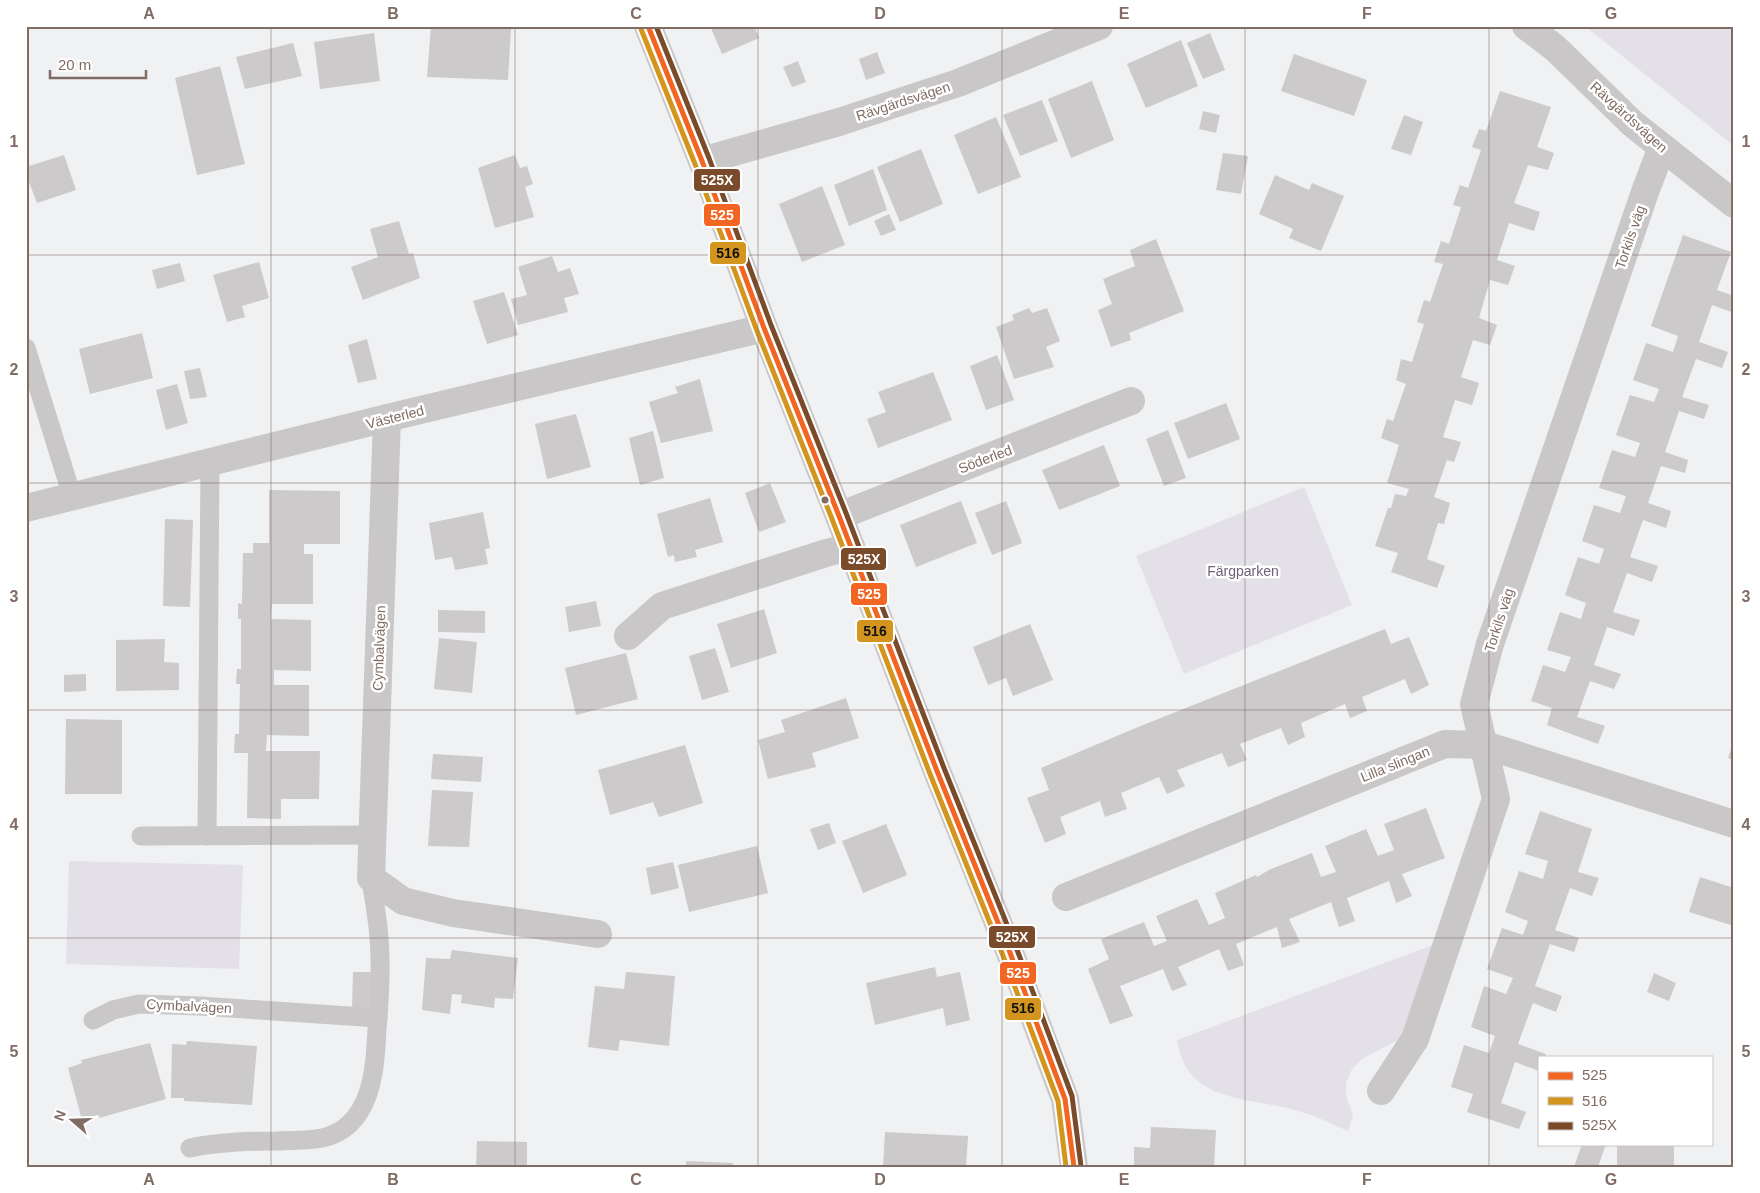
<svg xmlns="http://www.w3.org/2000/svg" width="1760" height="1193" viewBox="0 0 1760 1193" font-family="Arial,sans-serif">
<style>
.green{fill:#e3e1e7}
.building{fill:#cccacb}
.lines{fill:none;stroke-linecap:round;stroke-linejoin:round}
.lane{stroke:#c9c7c7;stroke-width:19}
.street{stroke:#c9c7c7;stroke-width:28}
.bus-1-casing{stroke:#fff;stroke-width:9}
.bus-2-casing{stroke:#fff;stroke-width:9}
.bus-3-casing{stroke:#fff;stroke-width:9}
.bus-1{stroke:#f26522;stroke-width:5}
.bus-2{stroke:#d3951e;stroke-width:5}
.bus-3{stroke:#7a4b2a;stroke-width:5}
.grid{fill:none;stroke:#806c63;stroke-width:1;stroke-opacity:0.55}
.bus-dot{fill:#806c63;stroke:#fff;stroke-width:2}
.labels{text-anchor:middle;stroke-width:5;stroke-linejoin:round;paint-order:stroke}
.street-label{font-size:14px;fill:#806c63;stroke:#fff}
.park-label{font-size:14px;fill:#706278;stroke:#fff}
.line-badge{stroke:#fff;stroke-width:2}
.badge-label{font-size:14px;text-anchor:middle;font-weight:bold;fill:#fff}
.pale-badge-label{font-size:14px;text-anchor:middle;font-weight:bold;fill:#111}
.neatline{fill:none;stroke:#806c63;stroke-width:2}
.grid-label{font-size:16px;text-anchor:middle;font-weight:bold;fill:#806c63}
</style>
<rect width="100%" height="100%" fill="#f0f1f3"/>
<g class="green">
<path d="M 1585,26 L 1734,26 L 1734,146 Z"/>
<path d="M 1304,487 L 1352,605 L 1184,674 L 1136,556 Z"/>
<path d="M 69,861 L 243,865 L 239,969 L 66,964 Z"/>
<path d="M 1441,942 L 1410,1029 L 1396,1041 L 1362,1059 L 1352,1069 L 1346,1083 L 1346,1096 L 1353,1115 L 1348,1131 C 1328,1122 1309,1113 1287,1108 C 1240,1097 1186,1100 1177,1040 Z"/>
</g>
<g class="building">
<path d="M 431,26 L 463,26 L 511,29 L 508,80 L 427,77 Z"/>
<path d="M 710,26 L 754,26 L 759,38 L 722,54 Z"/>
<path d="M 374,33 L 380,81 L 320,89 L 314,42 Z"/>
<path d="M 1210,33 L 1225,70 L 1203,79 L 1187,43 Z"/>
<path d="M 1181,40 L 1198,86 L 1146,108 L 1127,64 Z"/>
<path d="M 293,43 L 302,76 L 245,89 L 236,57 Z"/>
<path d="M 877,52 L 885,73 L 866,80 L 859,59 Z"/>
<path d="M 1294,54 L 1367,80 L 1354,116 L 1281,91 Z"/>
<path d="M 798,61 L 806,82 L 792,87 L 783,67 Z"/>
<path d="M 220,66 L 245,164 L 197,175 L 175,78 Z"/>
<path d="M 1092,81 L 1114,140 L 1071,158 L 1048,99 Z"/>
<path d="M 1500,91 L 1551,107 L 1537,147 L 1554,153 L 1548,170 L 1528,165 L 1514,203 L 1540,212 L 1534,231 L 1509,223 L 1497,260 L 1515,266 L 1508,285 L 1490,280 L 1479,318 L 1497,325 L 1490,345 L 1473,340 L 1461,377 L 1479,383 L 1472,405 L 1455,400 L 1443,437 L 1461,442 L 1454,462 L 1447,460 L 1434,497 L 1450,503 L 1444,524 L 1438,523 L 1427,559 L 1445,566 L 1437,588 L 1391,572 L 1398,553 L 1375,546 L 1388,508 L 1391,508 L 1395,494 L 1406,496 L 1409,489 L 1387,483 L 1399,445 L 1381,438 L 1387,419 L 1393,421 L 1406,384 L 1396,380 L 1401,359 L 1412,362 L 1424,324 L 1417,322 L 1424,300 L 1430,302 L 1443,264 L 1434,262 L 1441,241 L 1449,244 L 1461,207 L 1453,205 L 1460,185 L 1468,188 L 1481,150 L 1472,147 L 1479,129 L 1486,131 Z"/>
<path d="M 1042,100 L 1058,141 L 1020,156 L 1003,115 Z"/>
<path d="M 1203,111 L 1220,115 L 1216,133 L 1199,129 Z"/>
<path d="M 1404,115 L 1423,122 L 1411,155 L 1391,149 Z"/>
<path d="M 996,117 L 1021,177 L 978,194 L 954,135 Z"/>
<path d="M 921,149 L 943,204 L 900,222 L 877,167 Z"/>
<path d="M 1223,153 L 1248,156 L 1241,194 L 1216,190 Z"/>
<path d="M 64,155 L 76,190 L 37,203 L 26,174 L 26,167 Z"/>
<path d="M 515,155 L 520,168 L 527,166 L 533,184 L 525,187 L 534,217 L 495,228 L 478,168 Z"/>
<path d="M 873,169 L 887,210 L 849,226 L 834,185 Z"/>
<path d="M 1275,175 L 1309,190 L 1312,183 L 1344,196 L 1321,251 L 1289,238 L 1293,229 L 1259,214 Z"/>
<path d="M 822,186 L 845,245 L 802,262 L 779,204 Z"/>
<path d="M 889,214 L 896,230 L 881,236 L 874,221 Z"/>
<path d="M 399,221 L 409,254 L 413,253 L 420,278 L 363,300 L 351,267 L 378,257 L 370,229 Z"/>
<path d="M 1683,235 L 1731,252 L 1717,290 L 1734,296 L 1734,313 L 1712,305 L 1699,342 L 1728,352 L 1722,368 L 1696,359 L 1682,397 L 1709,405 L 1704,419 L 1679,411 L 1665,452 L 1688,460 L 1685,473 L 1661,466 L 1648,503 L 1671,511 L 1666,528 L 1643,520 L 1630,557 L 1658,566 L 1652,582 L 1627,573 L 1613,612 L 1640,620 L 1634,636 L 1607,627 L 1594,665 L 1621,674 L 1614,689 L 1590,681 L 1577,717 L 1605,726 L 1598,744 L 1547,725 L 1552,708 L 1531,701 L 1543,665 L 1565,672 L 1571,657 L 1547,650 L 1560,612 L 1581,619 L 1586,603 L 1565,595 L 1578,557 L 1599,564 L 1604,549 L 1582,541 L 1594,505 L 1620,513 L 1626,496 L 1599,488 L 1612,450 L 1635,457 L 1640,443 L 1616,435 L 1630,395 L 1654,402 L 1659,389 L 1633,380 L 1646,343 L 1673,352 L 1678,336 L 1651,326 Z"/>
<path d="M 1156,239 L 1184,311 L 1129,333 L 1131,340 L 1111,347 L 1098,310 L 1112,304 L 1103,279 L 1135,266 L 1130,250 Z"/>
<path d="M 552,256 L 558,272 L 570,268 L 579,294 L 564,298 L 568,312 L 518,325 L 511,299 L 527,295 L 518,267 Z"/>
<path d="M 259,262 L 269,298 L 242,306 L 245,317 L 227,322 L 213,275 Z"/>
<path d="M 180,263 L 185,281 L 157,289 L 152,270 Z"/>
<path d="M 504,292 L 518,335 L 487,344 L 473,301 Z"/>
<path d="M 1029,308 L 1032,313 L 1047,308 L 1060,341 L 1046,347 L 1054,367 L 1014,379 L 996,327 L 1014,320 L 1012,315 Z"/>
<path d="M 142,333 L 153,378 L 90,394 L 79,349 Z"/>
<path d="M 367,339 L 377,379 L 358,383 L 348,345 Z"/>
<path d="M 997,355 L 1014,400 L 986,410 L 970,366 Z"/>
<path d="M 200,368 L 207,397 L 190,399 L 184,371 Z"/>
<path d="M 933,372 L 952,420 L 878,448 L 867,419 L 886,412 L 878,392 Z"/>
<path d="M 700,379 L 713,431 L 661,443 L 649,402 L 678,393 L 675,387 Z"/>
<path d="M 177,384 L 188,423 L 166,430 L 156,390 Z"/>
<path d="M 1226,403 L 1240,439 L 1188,459 L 1174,423 Z"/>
<path d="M 576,414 L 591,467 L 547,479 L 535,424 Z"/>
<path d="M 1168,430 L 1186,478 L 1164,486 L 1146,439 Z"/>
<path d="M 653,431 L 664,478 L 640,485 L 629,438 Z"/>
<path d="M 1104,445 L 1120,486 L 1059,510 L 1042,470 Z"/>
<path d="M 770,483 L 786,522 L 759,532 L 745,493 Z"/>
<path d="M 269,490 L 340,491 L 340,544 L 304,544 L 304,554 L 313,554 L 313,604 L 272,604 L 271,619 L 311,620 L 311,671 L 274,670 L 274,685 L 309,685 L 309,736 L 267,735 L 266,751 L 320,751 L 319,799 L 281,799 L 281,819 L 247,818 L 248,753 L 234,753 L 235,734 L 239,734 L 240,684 L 236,684 L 237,669 L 241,669 L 241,619 L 238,619 L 238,603 L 242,604 L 243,553 L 253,553 L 253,543 L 269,543 Z"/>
<path d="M 710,498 L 723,542 L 695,550 L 697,557 L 675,562 L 674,555 L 668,557 L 657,514 Z"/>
<path d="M 961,501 L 977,543 L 916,567 L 900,525 Z"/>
<path d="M 1006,501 L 1022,543 L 992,555 L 975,513 Z"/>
<path d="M 483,512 L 490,548 L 485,549 L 488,564 L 455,570 L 452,557 L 435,560 L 429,523 Z"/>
<path d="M 165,519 L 193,520 L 190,607 L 163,606 Z"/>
<path d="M 596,601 L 601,626 L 569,632 L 565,607 Z"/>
<path d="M 764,609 L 777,653 L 731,668 L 717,624 Z"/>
<path d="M 438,610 L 485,611 L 485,633 L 438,632 Z"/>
<path d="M 1030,624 L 1053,680 L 1013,696 L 1006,678 L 988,685 L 973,647 Z"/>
<path d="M 1385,629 L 1391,644 L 1409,637 L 1429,685 L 1411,694 L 1405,679 L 1362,697 L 1367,711 L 1350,718 L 1345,704 L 1301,723 L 1305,737 L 1288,745 L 1281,728 L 1240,744 L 1247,760 L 1228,767 L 1222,753 L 1177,770 L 1185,786 L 1167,794 L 1159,777 L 1121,793 L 1127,809 L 1105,817 L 1100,801 L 1060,817 L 1066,834 L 1045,843 L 1027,798 L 1049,790 L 1041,768 L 1138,727 Z"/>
<path d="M 439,638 L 477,642 L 472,693 L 434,689 Z"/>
<path d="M 165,639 L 164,662 L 179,663 L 179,690 L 116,691 L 116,640 Z"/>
<path d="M 715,648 L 729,692 L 702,700 L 689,656 Z"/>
<path d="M 626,653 L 638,699 L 576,715 L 565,668 Z"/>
<path d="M 86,674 L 86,691 L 64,692 L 64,675 Z"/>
<path d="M 846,698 L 859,738 L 812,753 L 816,767 L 768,779 L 758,740 L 785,732 L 781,720 Z"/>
<path d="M 66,719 L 122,720 L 122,794 L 65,794 Z"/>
<path d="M 1734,741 L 1734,760 L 1728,758 Z"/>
<path d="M 685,745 L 703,803 L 659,817 L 653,802 L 610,815 L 598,770 Z"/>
<path d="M 433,754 L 483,757 L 481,782 L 431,779 Z"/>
<path d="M 432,790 L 473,792 L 469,847 L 428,846 Z"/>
<path d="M 1426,808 L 1445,858 L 1402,874 L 1412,896 L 1396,903 L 1389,881 L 1347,898 L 1355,921 L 1339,927 L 1331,902 L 1289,919 L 1300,942 L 1282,948 L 1277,927 L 1236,944 L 1244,965 L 1228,971 L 1219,949 L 1178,967 L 1187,985 L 1172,991 L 1163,969 L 1120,986 L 1133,1016 L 1110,1024 L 1088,969 L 1109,959 L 1101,939 L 1144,922 L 1154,946 L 1167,941 L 1156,916 L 1197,899 L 1209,925 L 1225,918 L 1215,893 L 1256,875 L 1257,877 L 1269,870 L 1312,853 L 1321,877 L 1336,872 L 1325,846 L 1366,829 L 1378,856 L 1394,850 L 1384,824 Z"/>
<path d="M 1540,811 L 1592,829 L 1578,872 L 1599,878 L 1592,896 L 1570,888 L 1555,930 L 1579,938 L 1574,952 L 1550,944 L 1535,986 L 1562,996 L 1556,1012 L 1533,1003 L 1518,1044 L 1546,1054 L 1545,1057 L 1539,1057 L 1539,1071 L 1515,1062 L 1501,1103 L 1526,1112 L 1519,1129 L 1467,1112 L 1473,1094 L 1451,1087 L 1464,1045 L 1489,1053 L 1495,1036 L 1471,1027 L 1484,986 L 1506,994 L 1513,978 L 1487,969 L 1502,928 L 1523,935 L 1528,921 L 1505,912 L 1519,871 L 1543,879 L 1548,861 L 1525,854 Z"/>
<path d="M 829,823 L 836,843 L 818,850 L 810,829 Z"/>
<path d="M 886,824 L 907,875 L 863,893 L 842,841 Z"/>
<path d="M 757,846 L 768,893 L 689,912 L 678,865 Z"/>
<path d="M 673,862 L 679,888 L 651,895 L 646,868 Z"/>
<path d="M 1700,877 L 1734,888 L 1734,926 L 1689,912 Z"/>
<path d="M 452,950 L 518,958 L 513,999 L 495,998 L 494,1008 L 461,1003 L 462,995 L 452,994 L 450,1014 L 422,1010 L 426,958 L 450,959 Z"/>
<path d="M 935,967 L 937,977 L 960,972 L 970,1020 L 946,1026 L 943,1008 L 875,1025 L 866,983 Z"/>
<path d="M 353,972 L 371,972 L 371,1009 L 352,1009 Z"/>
<path d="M 626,972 L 675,976 L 669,1046 L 620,1040 L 618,1051 L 588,1047 L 595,986 L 624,989 Z"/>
<path d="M 1654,973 L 1676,983 L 1669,1001 L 1647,992 Z"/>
<path d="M 187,1041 L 257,1046 L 252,1105 L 184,1101 L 184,1098 L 171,1098 L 172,1044 L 186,1045 Z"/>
<path d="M 150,1043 L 166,1099 L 99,1118 L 98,1115 L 82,1120 L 68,1068 L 82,1063 L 81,1060 Z"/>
<path d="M 1151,1127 L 1216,1130 L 1214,1167 L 1134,1167 L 1134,1147 L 1150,1148 Z"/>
<path d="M 885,1132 L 968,1136 L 966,1167 L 883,1167 Z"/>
<path d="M 477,1141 L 527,1142 L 527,1167 L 476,1167 Z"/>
<path d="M 1582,1144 L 1606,1144 L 1598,1167 L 1574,1167 Z"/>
<rect x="1617" y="1144" width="57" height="23"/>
<path d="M 686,1161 L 733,1163 L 733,1167 L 686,1167 Z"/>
</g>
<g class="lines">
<g class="lane">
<path d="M 26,348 L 72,496"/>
<path d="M 141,836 L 372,835"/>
<path d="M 207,836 L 210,463"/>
<path d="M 93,1020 L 113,1010 L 139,1004 L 200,1006 L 378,1018"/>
<path d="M 190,1148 C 218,1142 247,1141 277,1141 C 291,1140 308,1141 322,1138 C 372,1127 375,1070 377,1029 C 380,995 382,960 378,927 C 376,910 373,894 371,878"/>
</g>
<g class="street">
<path d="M 648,26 L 702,161 L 764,328 L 839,516 L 937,771 L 1009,950 L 1065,1099 L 1074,1167"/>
<path d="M 1526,26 L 1555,48 L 1633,124 L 1734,204"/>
<path d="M 702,161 L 839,122 L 958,83 L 1099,26"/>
<path d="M 387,418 L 371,878 L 403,901 L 453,913 L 598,934"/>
<path d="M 26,508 L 387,418 L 764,328"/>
<path d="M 839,516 L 1131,401"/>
<path d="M 628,636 L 662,606 L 826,553 L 851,547"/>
<path d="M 1066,897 L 1445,744 L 1485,745 L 1734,824"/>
<path d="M 1381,1091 L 1415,1039 L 1496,799 L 1474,704 L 1490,644 L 1645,192 L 1662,147"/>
</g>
<g class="bus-1-casing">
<path id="bus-1" d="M 648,26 L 702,161 L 764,328 L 839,516 L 937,771 L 1009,950 L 1065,1099 L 1074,1167"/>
</g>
<g class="bus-2-casing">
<path id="bus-2" d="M 641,29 L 695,164 L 757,331 L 832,519 L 930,774 L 1002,953 L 1058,1101 L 1066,1167"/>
</g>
<g class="bus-3-casing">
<path id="bus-3" d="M 656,26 L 709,158 L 771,325 L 846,513 L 944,768 L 1016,947 L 1072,1096 L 1081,1166"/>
</g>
<use href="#bus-1" class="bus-1"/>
<use href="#bus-2" class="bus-2"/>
<use href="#bus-3" class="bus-3"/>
</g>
<path class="grid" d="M 271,26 L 271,1167M 515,26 L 515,1167M 758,26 L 758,1167M 1002,26 L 1002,1167M 1245,26 L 1245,1167M 1489,26 L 1489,1167M 26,255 L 1734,255M 26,483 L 1734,483M 26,710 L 1734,710M 26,938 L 1734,938"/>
<circle class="bus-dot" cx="825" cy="500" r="4.5"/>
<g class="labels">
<g class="street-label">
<text transform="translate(903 101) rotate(-18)" y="5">Rävgärdsvägen</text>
<text transform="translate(1629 117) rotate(42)" y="5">Rävgärdsvägen</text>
<text transform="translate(1630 237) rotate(-71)" y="5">Torkils väg</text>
<text transform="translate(395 417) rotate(-14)" y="5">Västerled</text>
<text transform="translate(985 459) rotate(-21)" y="5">Söderled</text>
<text transform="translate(1499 620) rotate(-72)" y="5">Torkils väg</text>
<text transform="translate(379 648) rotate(-88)" y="5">Cymbalvägen</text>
<text transform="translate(1395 764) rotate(-22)" y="5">Lilla slingan</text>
<text transform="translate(189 1006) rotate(3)" y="5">Cymbalvägen</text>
</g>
<g class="park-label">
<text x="1243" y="576">Färgparken</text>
</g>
</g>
<g class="line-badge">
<rect x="693" y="168" width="48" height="24" rx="5" fill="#7a4b2a"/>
<rect x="703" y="203" width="38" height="24" rx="5" fill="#f26522"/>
<rect x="709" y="241" width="38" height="24" rx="5" fill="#d3951e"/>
<rect x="840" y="547" width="47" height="24" rx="5" fill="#7a4b2a"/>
<rect x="850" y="582" width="38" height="24" rx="5" fill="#f26522"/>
<rect x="856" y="619" width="38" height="24" rx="5" fill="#d3951e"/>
<rect x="988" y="925" width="48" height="24" rx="5" fill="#7a4b2a"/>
<rect x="999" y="961" width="38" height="24" rx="5" fill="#f26522"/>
<rect x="1004" y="997" width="38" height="24" rx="5" fill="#d3951e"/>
</g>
<g class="badge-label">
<text x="717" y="185">525X</text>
<text x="722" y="220">525</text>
<text x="864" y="564">525X</text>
<text x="869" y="599">525</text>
<text x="1012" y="942">525X</text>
<text x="1018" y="978">525</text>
</g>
<g class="pale-badge-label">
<text x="728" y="258">516</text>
<text x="875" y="636">516</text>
<text x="1023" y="1013">516</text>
</g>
<rect width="1760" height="1193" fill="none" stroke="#ffffff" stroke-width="55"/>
<rect x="1538" y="1056" width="175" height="90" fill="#ffffff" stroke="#ccc4c1"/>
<rect x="1548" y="1072" width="25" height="8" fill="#f26522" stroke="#ccc4c1"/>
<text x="1582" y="1080" font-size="15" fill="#806c63">525</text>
<rect x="1548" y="1097" width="25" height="8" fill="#d3951e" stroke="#ccc4c1"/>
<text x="1582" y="1106" font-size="15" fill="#806c63">516</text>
<rect x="1548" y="1122" width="25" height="8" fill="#7a4b2a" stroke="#ccc4c1"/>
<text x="1582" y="1130" font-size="15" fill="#806c63">525X</text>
<g transform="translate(72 1120) rotate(290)" stroke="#ffffff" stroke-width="4" paint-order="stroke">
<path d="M0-4L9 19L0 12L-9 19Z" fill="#806c63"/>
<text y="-8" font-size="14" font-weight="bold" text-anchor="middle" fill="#806c63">N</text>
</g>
<path d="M50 70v8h96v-8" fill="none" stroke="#806c63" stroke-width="2.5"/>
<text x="58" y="70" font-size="15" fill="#806c63" stroke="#ffffff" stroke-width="4" paint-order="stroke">20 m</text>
<rect x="28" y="28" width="1704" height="1138" class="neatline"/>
<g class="grid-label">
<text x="149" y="19">A</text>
<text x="393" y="19">B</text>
<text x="636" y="19">C</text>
<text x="880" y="19">D</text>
<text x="1124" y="19">E</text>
<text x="1367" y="19">F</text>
<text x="1611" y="19">G</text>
<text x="14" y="147">1</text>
<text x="1746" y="147">1</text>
<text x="14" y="375">2</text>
<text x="1746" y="375">2</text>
<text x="14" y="602">3</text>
<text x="1746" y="602">3</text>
<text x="14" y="830">4</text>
<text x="1746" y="830">4</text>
<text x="14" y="1057">5</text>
<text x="1746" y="1057">5</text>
<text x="149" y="1185">A</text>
<text x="393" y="1185">B</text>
<text x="636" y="1185">C</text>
<text x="880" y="1185">D</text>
<text x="1124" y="1185">E</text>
<text x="1367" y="1185">F</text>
<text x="1611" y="1185">G</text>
</g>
</svg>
